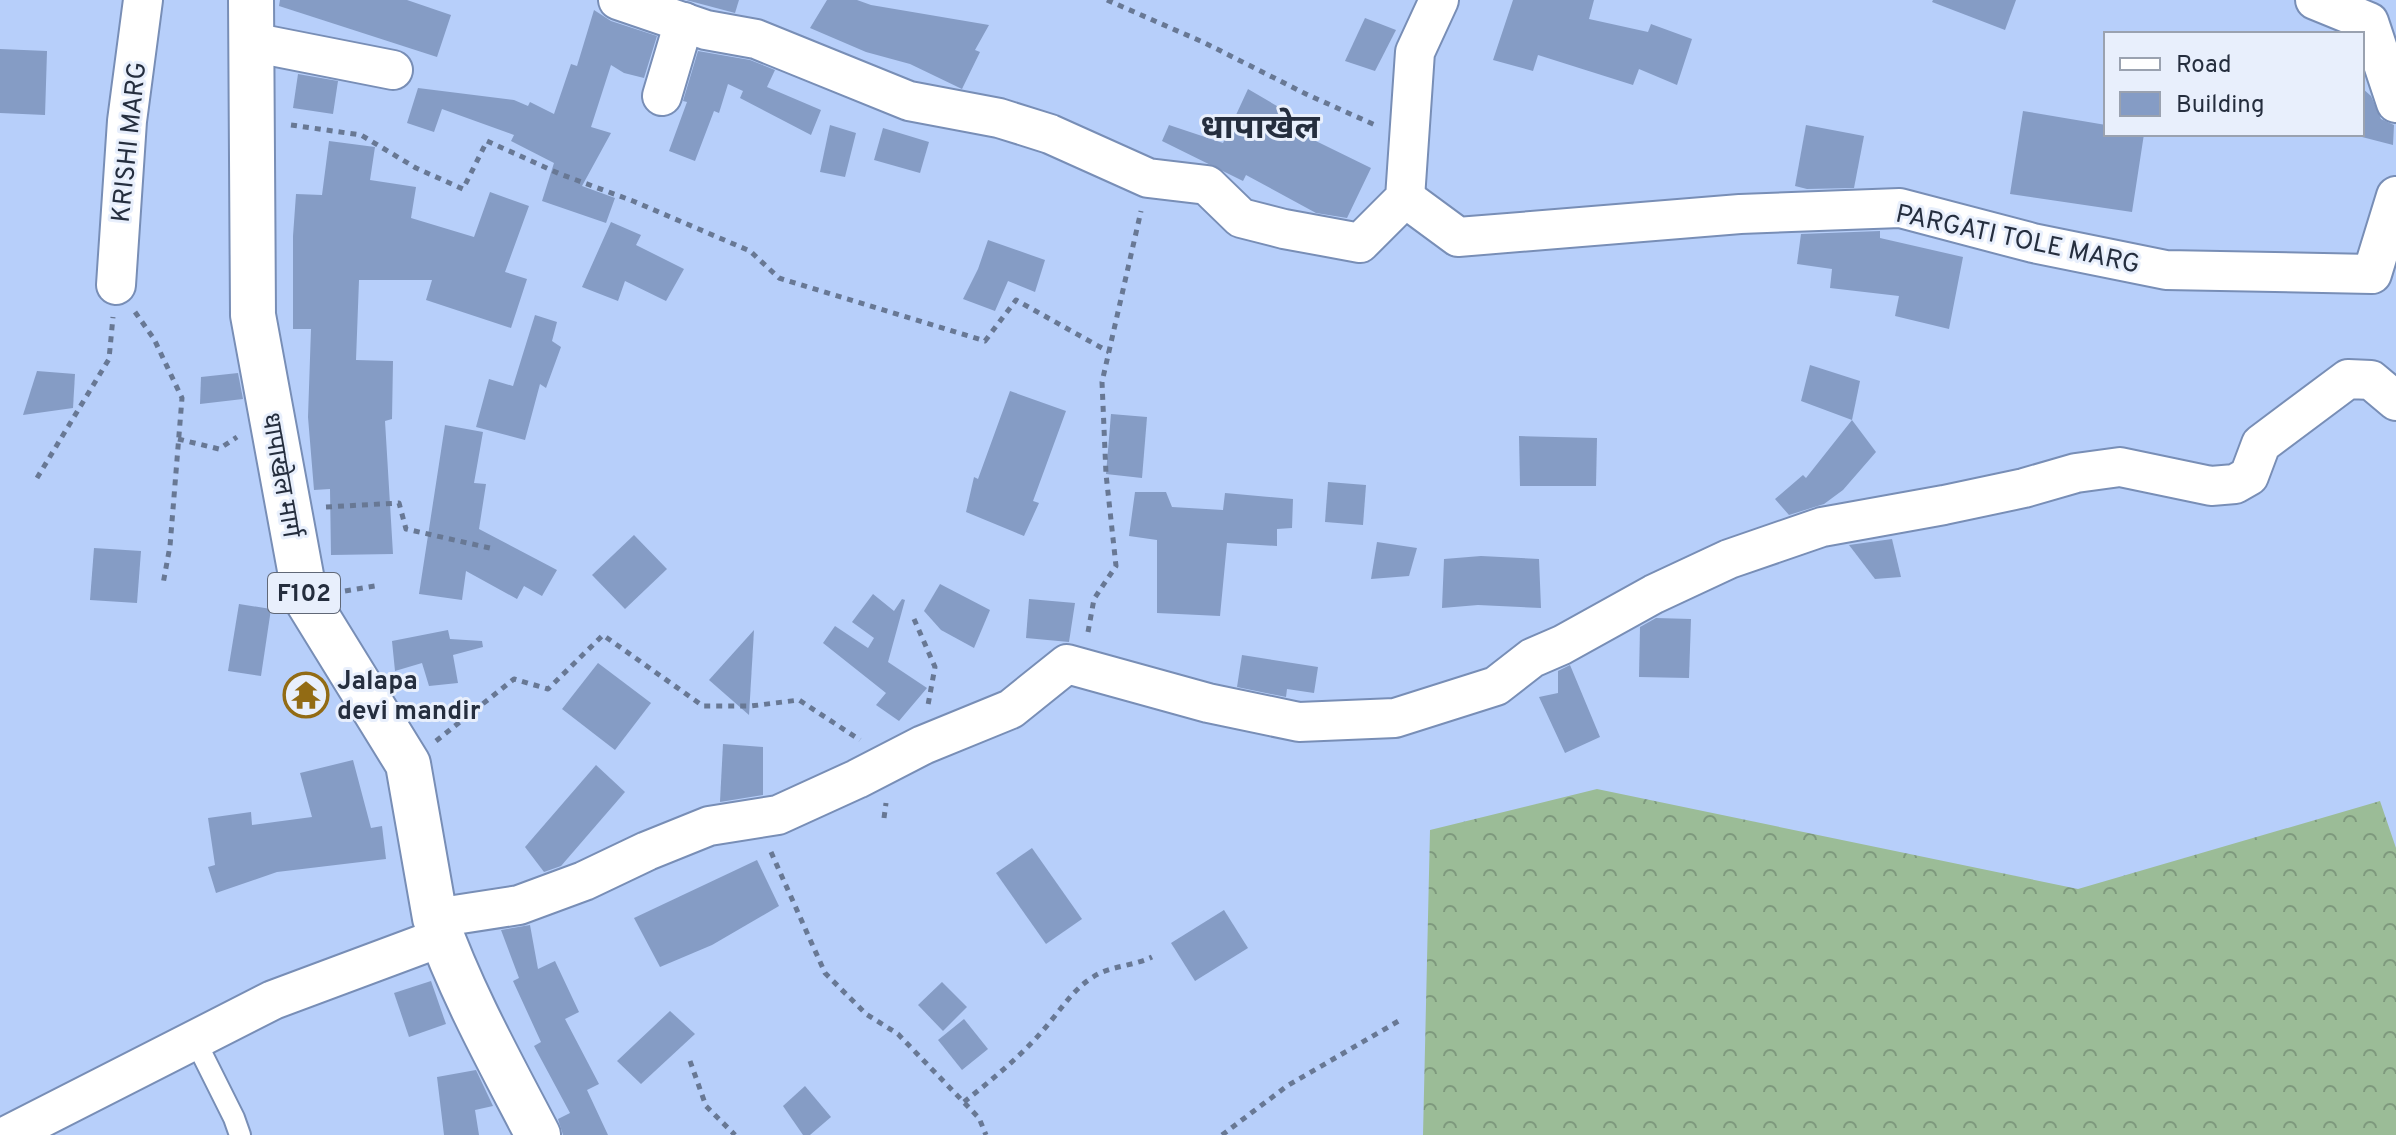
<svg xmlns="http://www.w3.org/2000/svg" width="2396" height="1135" viewBox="0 0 2396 1135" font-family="Overpass,'Noto Sans Devanagari',sans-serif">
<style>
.forest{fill:url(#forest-crowns)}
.building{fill:#859cc5}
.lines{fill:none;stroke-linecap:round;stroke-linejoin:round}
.service-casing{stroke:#788eb6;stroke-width:24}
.minor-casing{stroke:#788eb6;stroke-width:42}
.primary-casing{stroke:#788eb6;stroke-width:48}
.path{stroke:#687894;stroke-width:5;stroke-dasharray:6 6;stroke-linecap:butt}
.service{stroke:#fff;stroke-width:20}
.minor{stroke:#fff;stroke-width:38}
.primary{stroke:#fff;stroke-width:44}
.labels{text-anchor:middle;stroke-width:6;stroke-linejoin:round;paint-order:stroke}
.shield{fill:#e8effc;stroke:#606877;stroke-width:2}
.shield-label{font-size:24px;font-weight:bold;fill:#252e3e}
.street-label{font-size:26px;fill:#252e3e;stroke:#e8effc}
.poi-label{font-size:26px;font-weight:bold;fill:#252e3e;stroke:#e8effc;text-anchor:start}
.district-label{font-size:34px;font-weight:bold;fill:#252e3e;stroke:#e8effc}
</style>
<defs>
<pattern id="forest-crowns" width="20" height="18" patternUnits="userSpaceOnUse" patternTransform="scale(2)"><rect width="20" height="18" fill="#9bbc97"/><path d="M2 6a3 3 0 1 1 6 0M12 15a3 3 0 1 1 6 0" fill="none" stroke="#7e997d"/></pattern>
</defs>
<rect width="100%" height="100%" fill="#b7cffa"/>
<path class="forest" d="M 1597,789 L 2078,889 L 2380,801 L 2396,848 L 2396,1135 L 1423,1135 L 1430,830 Z"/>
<g class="building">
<path d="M 280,0 L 407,0 L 451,15 L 437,57 L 279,6 Z"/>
<path d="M 686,0 L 739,0 L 735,13 Z"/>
<path d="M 827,0 L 857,0 L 871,5 L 989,25 L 975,50 L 980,52 L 962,89 L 910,64 L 866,52 L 810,28 Z"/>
<path d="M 1513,0 L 1594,0 L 1589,19 L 1648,32 L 1651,24 L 1692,39 L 1677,85 L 1639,69 L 1633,85 L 1538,55 L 1533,71 L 1493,60 Z"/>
<path d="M 1933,0 L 2016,0 L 2005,30 L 1932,2 Z"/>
<path d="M 594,10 L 611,21 L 657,36 L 644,78 L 624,73 L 611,65 L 591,127 L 611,133 L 582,186 L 615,198 L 606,223 L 542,201 L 554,163 L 511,141 L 514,135 L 442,109 L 434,132 L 407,123 L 418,88 L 514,100 L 528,106 L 530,102 L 554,114 L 571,64 L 577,66 Z"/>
<path d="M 1365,18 L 1396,30 L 1375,71 L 1345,61 Z"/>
<path d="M 0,49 L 47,51 L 45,115 L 0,113 Z"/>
<path d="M 698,51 L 750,60 L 775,70 L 767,87 L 821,110 L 811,135 L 740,98 L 743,91 L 728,84 L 719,113 L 714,111 L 695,161 L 669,151 L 687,102 L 683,101 Z"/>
<path d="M 298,74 L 338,81 L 333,114 L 293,108 Z"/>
<path d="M 2362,88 L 2371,96 L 2381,119 L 2394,125 L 2393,145 L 2362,137 Z"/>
<path d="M 1248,89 L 1282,109 L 1275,121 L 1371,168 L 1347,218 L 1316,213 L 1246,175 L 1243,181 L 1162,141 L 1169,125 L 1223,143 Z"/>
<path d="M 2023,111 L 2106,125 L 2106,134 L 2144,134 L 2132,212 L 2010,194 Z"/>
<path d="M 830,125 L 856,133 L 845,177 L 820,172 Z"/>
<path d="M 1806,125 L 1864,136 L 1854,188 L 1807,189 L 1795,186 Z"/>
<path d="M 883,128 L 929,142 L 920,173 L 874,160 Z"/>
<path d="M 329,141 L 375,147 L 370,180 L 416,187 L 411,218 L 474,237 L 490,192 L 529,206 L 505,272 L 527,279 L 511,328 L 426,300 L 432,280 L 359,280 L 356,360 L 393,361 L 392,419 L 385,421 L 393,554 L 331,555 L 330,489 L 314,490 L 308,417 L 311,329 L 293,329 L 293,236 L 296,194 L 322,195 Z"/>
<path d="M 611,222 L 641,235 L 636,245 L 684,269 L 666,301 L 625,281 L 618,301 L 582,287 Z"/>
<path d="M 1880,231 L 1880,238 L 1963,257 L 1949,329 L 1895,316 L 1899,296 L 1830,288 L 1832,269 L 1797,264 L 1801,234 Z"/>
<path d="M 988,240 L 1045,260 L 1035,292 L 1008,281 L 995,311 L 963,299 L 978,269 Z"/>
<path d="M 535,315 L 557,322 L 552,341 L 561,347 L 546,388 L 540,384 L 525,440 L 476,427 L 489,379 L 513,386 Z"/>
<path d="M 1810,365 L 1860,381 L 1852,420 L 1801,401 Z"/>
<path d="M 37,371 L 75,374 L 73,408 L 23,415 Z"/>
<path d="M 238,373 L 243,399 L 200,404 L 201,377 Z"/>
<path d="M 1010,391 L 1066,411 L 1033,501 L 1039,503 L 1024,536 L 966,512 L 974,477 L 978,479 Z"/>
<path d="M 1111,414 L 1147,417 L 1142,478 L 1106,474 Z"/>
<path d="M 1852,420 L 1876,452 L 1843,490 L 1824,504 L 1789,515 L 1775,499 L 1803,475 L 1806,478 Z"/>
<path d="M 445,425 L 483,432 L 474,483 L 486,484 L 479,529 L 557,570 L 542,596 L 524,586 L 517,599 L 466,571 L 462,600 L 419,594 Z"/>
<path d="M 1519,436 L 1597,438 L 1596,486 L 1520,486 Z"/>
<path d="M 1328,482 L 1366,485 L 1363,525 L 1325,522 Z"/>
<path d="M 1135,492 L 1166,492 L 1172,507 L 1223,510 L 1225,493 L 1293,499 L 1292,528 L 1277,529 L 1277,546 L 1227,543 L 1220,616 L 1157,613 L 1157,540 L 1129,536 Z"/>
<path d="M 634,535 L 667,569 L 625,609 L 592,575 Z"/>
<path d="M 1892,539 L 1901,577 L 1875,579 L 1849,545 Z"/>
<path d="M 1377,542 L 1417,548 L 1409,576 L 1371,579 Z"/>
<path d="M 94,548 L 141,551 L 137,603 L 90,600 Z"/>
<path d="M 1481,556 L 1539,559 L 1541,608 L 1478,605 L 1442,608 L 1444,559 Z"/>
<path d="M 940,584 L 990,610 L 974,648 L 941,630 L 924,611 Z"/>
<path d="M 873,594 L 894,611 L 902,599 L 905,600 L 888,662 L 927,688 L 899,721 L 876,705 L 886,693 L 823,643 L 835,626 L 868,648 L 874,638 L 852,622 Z"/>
<path d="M 1029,599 L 1075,603 L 1069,642 L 1026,638 Z"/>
<path d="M 239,604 L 271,609 L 261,676 L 228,671 Z"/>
<path d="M 1656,618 L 1691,619 L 1689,678 L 1639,677 L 1640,627 Z"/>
<path d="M 448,630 L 450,639 L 482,641 L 483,647 L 453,655 L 458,683 L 429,686 L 422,663 L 395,671 L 392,641 Z"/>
<path d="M 754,630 L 749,715 L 709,680 Z"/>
<path d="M 1242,655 L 1318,667 L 1314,693 L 1287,689 L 1286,697 L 1237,687 Z"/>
<path d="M 598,663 L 651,703 L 615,750 L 562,709 Z"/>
<path d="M 1570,665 L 1600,737 L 1565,753 L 1539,697 L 1558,693 L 1558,671 Z"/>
<path d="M 293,675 L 319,684 L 319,710 L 293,707 Z"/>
<path d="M 723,744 L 763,747 L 763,795 L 720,802 Z"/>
<path d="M 353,760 L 371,828 L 382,826 L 386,859 L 277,872 L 216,893 L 208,867 L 215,865 L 208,818 L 251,812 L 252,825 L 312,817 L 300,773 Z"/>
<path d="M 596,765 L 625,792 L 561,866 L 544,872 L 525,847 Z"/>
<path d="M 1032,848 L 1082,919 L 1046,944 L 996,873 Z"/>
<path d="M 757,860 L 779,906 L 712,945 L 660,967 L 634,918 Z"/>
<path d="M 1224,910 L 1248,948 L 1195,981 L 1171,943 Z"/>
<path d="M 530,925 L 538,969 L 555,961 L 579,1012 L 565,1019 L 599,1084 L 587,1090 L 608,1135 L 563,1135 L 558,1119 L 570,1113 L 534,1046 L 541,1042 L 513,981 L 519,978 L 501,930 Z"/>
<path d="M 431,981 L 446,1024 L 409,1037 L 394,993 Z"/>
<path d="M 942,982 L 967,1007 L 943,1031 L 918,1005 Z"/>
<path d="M 670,1011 L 695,1034 L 641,1084 L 617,1061 Z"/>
<path d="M 964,1019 L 988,1049 L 962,1070 L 938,1040 Z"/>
<path d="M 476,1070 L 493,1106 L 475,1110 L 479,1135 L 444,1135 L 437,1077 Z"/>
<path d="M 805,1086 L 831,1117 L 810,1135 L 803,1135 L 783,1106 Z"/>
</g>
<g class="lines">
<g class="service-casing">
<path id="service" d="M 195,1040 L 234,1118 L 240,1135"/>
</g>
<g class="minor-casing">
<g id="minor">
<path d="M 618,0 L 706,30 L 756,39 L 909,101 L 999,118 L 1050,134 L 1148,178 L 1207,185 L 1241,218 L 1284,229 L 1360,243 L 1405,198 L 1415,52 L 1439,0"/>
<path d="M 2315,0 L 2369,22 L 2396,103"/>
<path d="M 251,42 L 393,70"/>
<path d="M 662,96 L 684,22"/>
<path d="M 1405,198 L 1458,237 L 1740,214 L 1900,208 L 2033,243 L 2166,270 L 2372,274 L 2396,196"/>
<path d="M 116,285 L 127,121 L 143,0"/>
<path d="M 435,918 L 519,905 L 584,881 L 647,851 L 709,826 L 778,815 L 857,779 L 923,745 L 1011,709 L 1067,664 L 1208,703 L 1299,722 L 1395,718 L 1496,686 L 1532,658 L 1562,645 L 1654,594 L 1729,559 L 1822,527 L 1944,505 L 2024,488 L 2076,473 L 2120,467 L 2211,486 L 2235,484 L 2249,476 L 2261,444 L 2348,379 L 2371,380 L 2396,401"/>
<path d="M 8,1135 L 273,1000 L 442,937"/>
</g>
</g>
<g class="primary-casing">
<path id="primary" d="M 251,0 L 253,315 L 305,597 L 408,764 L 435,918 C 462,994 501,1064 538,1135"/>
</g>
<g class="path">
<path d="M 1107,0 L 1205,43 L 1306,94 L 1375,125"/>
<path d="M 291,125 L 361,135 L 416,168 L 463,189 L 487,141 L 560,174 L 633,201 L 750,251 L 779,278 L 985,341 L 1016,300 L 1109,352"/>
<path d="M 135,312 L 154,339 L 182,398 L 170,546 L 163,584"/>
<path d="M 178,439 L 219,449 L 237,437"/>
<path d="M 37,478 L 109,359 L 113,317"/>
<path d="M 326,507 L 399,503 L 406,529 L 494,549"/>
<path d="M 345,591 L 375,586"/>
<path d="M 914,619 L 935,667 L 928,705"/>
<path d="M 1088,632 L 1094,599 L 1116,566 L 1106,474 L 1102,382 L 1141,211"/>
<path d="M 436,741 L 514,679 L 548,689 L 603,635 L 703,706 L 751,706 L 799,700 L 860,740"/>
<path d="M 884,818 L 886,803"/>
<path d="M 771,852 L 825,973 L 866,1014 L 898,1034 L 979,1118 L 986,1135"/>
<path d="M 690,1061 L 706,1106 L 735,1135"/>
<path d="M 964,1102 C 994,1078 1026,1052 1050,1022 C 1064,1005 1074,989 1093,977 C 1109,966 1134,966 1152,957"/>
<path d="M 1222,1135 L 1287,1086 L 1402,1019"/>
</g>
<use href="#service" class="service"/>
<use href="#minor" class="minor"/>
<use href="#primary" class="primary"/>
</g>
<defs>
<g id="temple-ring" transform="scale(2.3)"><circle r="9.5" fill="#e8effc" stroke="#926b14" stroke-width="1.5"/><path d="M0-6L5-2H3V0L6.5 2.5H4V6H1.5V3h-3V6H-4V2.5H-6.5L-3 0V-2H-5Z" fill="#926b14"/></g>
</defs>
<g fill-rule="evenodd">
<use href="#temple-ring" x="306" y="695"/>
</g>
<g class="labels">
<rect class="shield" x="268" y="573" width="72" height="40" rx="6"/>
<g class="shield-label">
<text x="304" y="601">F102</text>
</g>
<g class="street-label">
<text transform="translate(128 142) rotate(-84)" y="9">KRISHI MARG</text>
<text transform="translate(2018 238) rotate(12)" y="9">PARGATI TOLE MARG</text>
<text transform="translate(282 475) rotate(80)" y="9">धापाखेल मार्ग</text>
</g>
<g class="poi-label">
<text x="337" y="689">Jalapa<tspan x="337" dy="30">devi mandir</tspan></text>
</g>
<g class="district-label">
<text x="1260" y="138">धापाखेल</text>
</g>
</g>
<rect x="2104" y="32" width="260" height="104" fill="#e8effc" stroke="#9aa2b0" stroke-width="2"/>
<rect x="2120" y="58" width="40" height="12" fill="#ffffff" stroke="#9aa2b0" stroke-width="2"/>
<text x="2176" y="72" font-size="24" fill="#252e3e">Road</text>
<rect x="2120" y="92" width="40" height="24" fill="#859cc5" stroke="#9aa2b0" stroke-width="2"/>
<text x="2176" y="112" font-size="24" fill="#252e3e">Building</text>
</svg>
